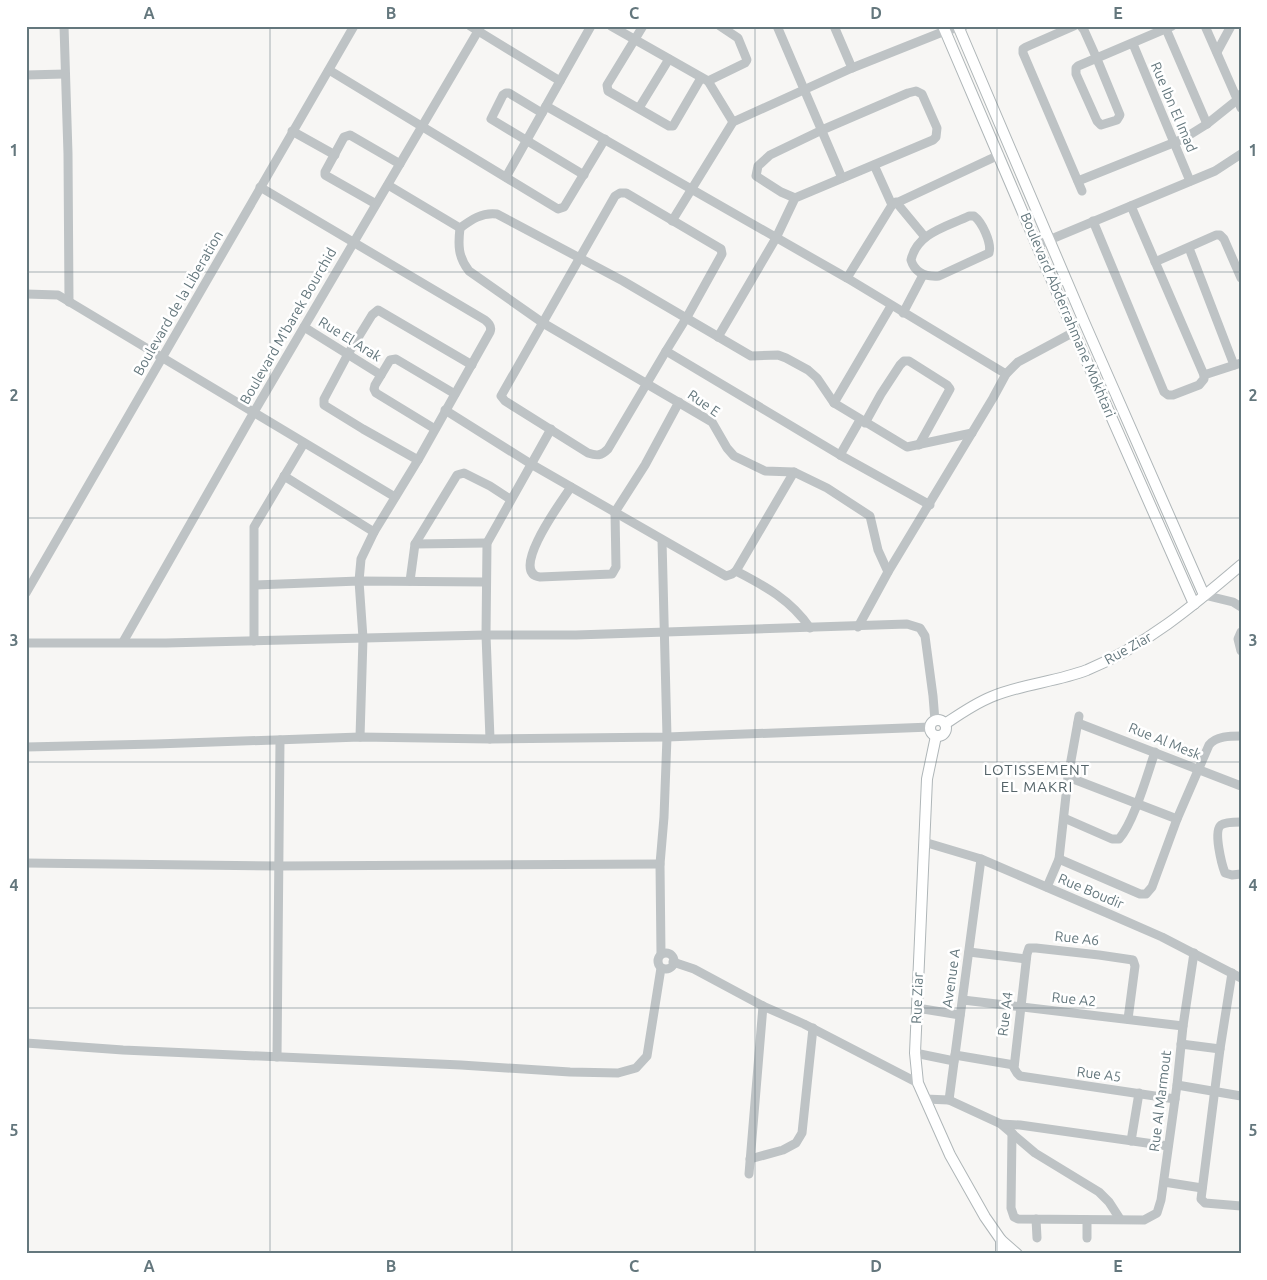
<svg xmlns="http://www.w3.org/2000/svg" width="1267" height="1280" viewBox="0 0 1267 1280" font-family="Ubuntu,sans-serif">
<style>
.lines{fill:none;stroke-linecap:round;stroke-linejoin:round}
.major-casing{stroke:#afb6b8;stroke-width:12}
.minor{stroke:#bec3c5;stroke-width:9}
.major{stroke:#fff;stroke-width:10}
.grid{fill:none;stroke:#64777d;stroke-width:1;stroke-opacity:0.55}
.labels{text-anchor:middle;stroke-width:5;stroke-linejoin:round;paint-order:stroke}
.street-label{font-size:14px;fill:#64777d;stroke:#fff}
.neighbourhood-label{font-size:15px;letter-spacing:1px;fill:#556469;stroke:#fff}
.neatline{fill:none;stroke:#64777d;stroke-width:2}
.grid-label{font-size:16px;text-anchor:middle;font-weight:bold;fill:#64777d}
</style>
<rect width="100%" height="100%" fill="#f7f6f4"/>
<g class="lines">
<g class="major-casing">
<g id="major">
<path d="M 943,26 L 1076,337 L 1194,604"/>
<path d="M 958,26 L 1085,324 L 1204,595"/>
<circle cx="938" cy="728" r="8"/>
<path d="M 945,724 C 960,714 974,704 991,697 C 1021,684 1056,682 1087,670 C 1145,646 1193,606 1241,565"/>
<path d="M 936,736 L 927,779 L 915,1053 L 918,1083 L 950,1155 L 985,1217 L 1001,1240 L 1017,1254"/>
<path d="M 1001,1240 L 1001,1254"/>
</g>
</g>
<g class="minor">
<path d="M 64,26 L 68,154 L 69,302"/>
<path d="M 470,26 L 560,81"/>
<path d="M 611,26 L 708,81 L 733,122"/>
<path d="M 643,26 L 607,85 L 608,91 L 669,126 L 673,126 L 701,78"/>
<path d="M 777,26 L 842,178"/>
<path d="M 834,26 L 852,68"/>
<path d="M 1074,26 L 1026,47 L 1023,49 L 1023,53 L 1082,191"/>
<path d="M 1081,26 L 1084,30 L 1097,59 L 1120,115 L 1117,120 L 1101,125 L 1097,121 L 1076,74 L 1076,68 L 1078,66 L 1172,26"/>
<path d="M 1205,26 L 1241,108"/>
<path d="M 1166,29 L 1207,124"/>
<path d="M 1133,44 L 1190,181"/>
<path d="M 1217,52 L 1231,26"/>
<path d="M 329,70 L 558,209 L 564,207 L 605,139"/>
<path d="M 26,75 L 65,74"/>
<path d="M 708,81 L 745,63 L 747,60 L 738,38 L 720,26"/>
<path d="M 546,106 L 847,278 L 1006,374"/>
<path d="M 639,108 L 669,59"/>
<path d="M 542,113 L 509,93 L 506,93 L 503,95 L 491,119 L 584,175"/>
<path d="M 292,131 L 335,155"/>
<path d="M 874,165 L 892,205"/>
<path d="M 506,177 L 591,26"/>
<path d="M 1078,181 L 1183,139 L 1207,124 L 1237,100 L 1241,94"/>
<path d="M 388,185 L 460,228 C 471,220 482,212 497,214 L 623,281 L 751,356 L 778,355 L 786,358 L 808,370 L 817,378 L 834,403 L 907,447 L 972,433"/>
<path d="M 260,187 L 485,320 C 489,323 492,327 490,332 L 418,460 L 374,532 L 361,559 L 359,581 L 363,638 L 360,737"/>
<path d="M 620,193 L 626,193 L 721,249 L 722,254 L 687,317 L 666,351 L 608,449 C 601,456 597,456 588,453 L 505,401 L 501,396 L 615,196 Z"/>
<path d="M 896,202 L 925,237"/>
<path d="M 376,204 L 325,175 L 325,172 L 344,137 L 350,135 L 400,164"/>
<path d="M 969,216 L 974,216 C 982,222 992,243 989,253 L 939,276 C 926,277 915,273 911,260 C 917,233 946,227 969,216 Z"/>
<path d="M 672,221 L 733,122 L 852,68 L 945,31 L 964,26"/>
<path d="M 1093,221 L 1164,392 L 1168,395 L 1173,395 L 1199,385 L 1204,379 L 1204,375 L 1131,206"/>
<path d="M 460,228 C 458,245 458,257 469,271 L 543,323 L 712,422 L 727,448 L 734,456 L 765,471 L 794,472 L 827,488 L 870,516 L 878,550 L 888,572"/>
<path d="M 1037,245 L 1215,171 L 1241,154"/>
<path d="M 1189,248 L 1234,365"/>
<path d="M 1155,262 L 1216,235 L 1220,235 L 1224,239 L 1241,278"/>
<path d="M 847,278 L 892,205 L 999,155"/>
<path d="M 26,294 L 58,295 L 395,497"/>
<path d="M 903,313 L 923,275"/>
<path d="M 304,327 L 381,375"/>
<path d="M 718,337 L 776,238 L 795,198 L 933,140 L 936,137 L 937,128 L 922,94 L 916,91 L 908,93 L 822,130 L 770,155 L 758,166 L 756,176 L 781,192 L 795,198"/>
<path d="M 666,351 L 840,455 L 930,505"/>
<path d="M 1204,375 L 1241,363"/>
<path d="M 834,403 L 891,306"/>
<path d="M 445,410 L 531,464 L 726,576 L 732,574 L 736,571 L 794,472"/>
<path d="M 865,423 L 881,394 L 900,365 L 904,361 L 909,361 L 947,385 L 950,389 L 919,445"/>
<path d="M 435,429 L 376,393 L 374,389 L 375,385 L 390,360 L 396,359 L 455,394"/>
<path d="M 840,455 L 860,420"/>
<path d="M 418,460 L 363,429 L 324,405 L 324,399 L 348,354 L 372,315 L 378,310 L 472,365"/>
<path d="M 284,476 L 374,532"/>
<path d="M 571,487 C 563,499 508,573 540,577 L 612,574 L 616,567 L 615,512 L 645,465 L 679,402"/>
<path d="M 415,544 L 487,543"/>
<path d="M 736,571 C 765,586 791,600 810,628"/>
<path d="M 410,581 L 415,544 L 457,475 L 464,473 L 490,486 L 510,499"/>
<path d="M 255,585 L 359,581 L 485,582"/>
<path d="M 26,593 L 354,26"/>
<path d="M 1204,595 L 1233,602 L 1241,607"/>
<path d="M 858,627 L 888,572 L 993,398 L 1006,374 L 1018,362 L 1074,332"/>
<path d="M 1241,632 L 1238,639 L 1241,651"/>
<path d="M 254,641 L 254,527 L 304,443"/>
<path d="M 123,642 L 254,412 L 481,26"/>
<path d="M 26,643 L 166,643 L 486,635 L 576,635 L 907,624 L 920,628 L 925,636 L 933,696 L 935,721"/>
<path d="M 1078,723 L 1241,786"/>
<path d="M 490,739 L 486,635 L 487,543 L 551,429"/>
<path d="M 26,747 L 156,744 L 360,737 L 490,739 L 667,737 L 931,727"/>
<path d="M 1068,777 L 1177,819"/>
<path d="M 1064,818 L 1112,839 L 1119,839 C 1134,822 1147,775 1155,752"/>
<path d="M 1241,822 C 1235,822 1225,822 1221,825 C 1213,831 1222,865 1225,873 L 1232,875 L 1241,874"/>
<path d="M 924,842 L 981,859 L 1107,913 L 1162,937 L 1241,978"/>
<path d="M 1059,859 L 1140,894 L 1146,894 L 1152,887 L 1177,819 L 1209,745 C 1216,736 1230,736 1241,736"/>
<path d="M 26,863 L 280,866 L 660,864"/>
<path d="M 1047,887 L 1059,859 L 1068,777 L 1079,716"/>
<path d="M 969,952 L 1026,959"/>
<circle cx="666" cy="961" r="8"/>
<path d="M 661,954 L 660,864 L 664,817 L 667,737 L 662,540"/>
<path d="M 673,962 L 694,969 L 763,1006 L 804,1024 L 918,1083"/>
<path d="M 1232,973 L 1220,1049 L 1201,1199 L 1205,1203 L 1241,1206"/>
<path d="M 963,1000 L 1183,1026"/>
<path d="M 917,1008 L 960,1015"/>
<path d="M 1128,1019 L 1135,966 L 1133,960 L 1099,955 L 1036,948 L 1029,948 L 1027,954 L 1014,1068 L 1017,1073 L 1020,1076 L 1175,1099"/>
<path d="M 26,1043 L 123,1050 L 461,1065 L 570,1072 L 618,1073 L 636,1068 L 647,1056 L 661,968"/>
<path d="M 1181,1044 L 1220,1049"/>
<path d="M 915,1053 L 954,1061"/>
<path d="M 955,1055 L 1014,1065"/>
<path d="M 277,1057 L 280,740"/>
<path d="M 1177,1085 L 1241,1096"/>
<path d="M 925,1099 L 949,1100 L 1001,1124 L 1035,1153 L 1099,1192 L 1109,1202 L 1120,1219"/>
<path d="M 949,1100 L 981,859"/>
<path d="M 1001,1124 L 1020,1125 L 1168,1146"/>
<path d="M 1012,1133 L 1011,1208 L 1014,1217 L 1018,1219 L 1144,1220 L 1157,1213 L 1161,1200 L 1177,1085 L 1183,1026 L 1194,953"/>
<path d="M 1131,1141 L 1139,1093"/>
<path d="M 750,1159 L 783,1150 L 796,1143 L 802,1133 L 813,1028"/>
<path d="M 749,1174 L 763,1006"/>
<path d="M 1164,1182 L 1202,1188"/>
<path d="M 1036,1219 L 1037,1238"/>
<path d="M 1087,1238 L 1087,1220"/>
</g>
<use href="#major" class="major"/>
</g>
<path class="grid" d="M 270,26 L 270,1254M 512,26 L 512,1254M 755,26 L 755,1254M 997,26 L 997,1254M 26,272 L 1241,272M 26,518 L 1241,518M 26,762 L 1241,762M 26,1008 L 1241,1008"/>
<g class="labels">
<g class="street-label">
<text transform="translate(1174 107) rotate(67)" y="5">Rue Ibn El Imad</text>
<text transform="translate(178 303) rotate(-60)" y="5">Boulevard de la Liberation</text>
<text transform="translate(1068 315) rotate(67)" y="5">Boulevard Abderrahmane Mokhtari</text>
<text transform="translate(288 326) rotate(-60)" y="5">Boulevard M'barek Bourchid</text>
<text transform="translate(350 339) rotate(32)" y="5">Rue El Arak</text>
<text transform="translate(704 403) rotate(35)" y="5">Rue E</text>
<text transform="translate(1128 648) rotate(-29)" y="5">Rue Ziar</text>
<text transform="translate(1165 741) rotate(22)" y="5">Rue Al Mesk</text>
<text transform="translate(1091 891) rotate(23)" y="5">Rue Boudir</text>
<text transform="translate(1077 938) rotate(6)" y="5">Rue A6</text>
<text transform="translate(951 978) rotate(-82)" y="5">Avenue A</text>
<text transform="translate(917 998) rotate(-88)" y="5">Rue Ziar</text>
<text transform="translate(1074 999) rotate(6)" y="5">Rue A2</text>
<text transform="translate(1005 1014) rotate(-83)" y="5">Rue A4</text>
<text transform="translate(1099 1074) rotate(7)" y="5">Rue A5</text>
<text transform="translate(1160 1101) rotate(-83)" y="5">Rue Al Marmout</text>
</g>
<g class="neighbourhood-label">
<text x="1037" y="775">LOTISSEMENT<tspan x="1037" dy="17">EL MAKRI</tspan></text>
</g>
</g>
<rect width="1267" height="1280" fill="none" stroke="#ffffff" stroke-width="55"/>
<rect x="28" y="28" width="1212" height="1224" class="neatline"/>
<g class="grid-label">
<text x="149" y="19">A</text>
<text x="391" y="19">B</text>
<text x="634" y="19">C</text>
<text x="876" y="19">D</text>
<text x="1118" y="19">E</text>
<text x="14" y="156">1</text>
<text x="1253" y="156">1</text>
<text x="14" y="401">2</text>
<text x="1253" y="401">2</text>
<text x="14" y="646">3</text>
<text x="1253" y="646">3</text>
<text x="14" y="891">4</text>
<text x="1253" y="891">4</text>
<text x="14" y="1136">5</text>
<text x="1253" y="1136">5</text>
<text x="149" y="1272">A</text>
<text x="391" y="1272">B</text>
<text x="634" y="1272">C</text>
<text x="876" y="1272">D</text>
<text x="1118" y="1272">E</text>
</g>
</svg>
